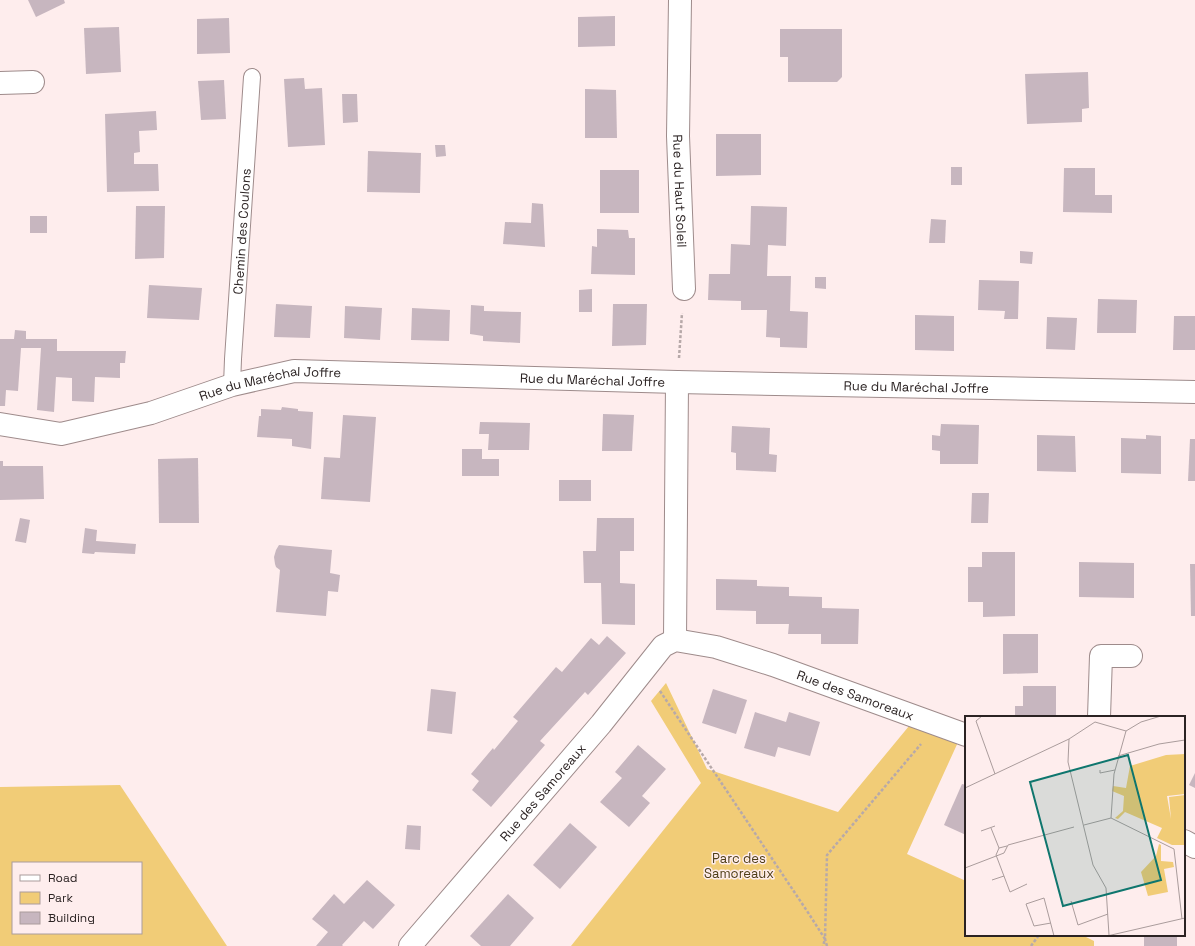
<svg xmlns="http://www.w3.org/2000/svg" width="1195" height="946" viewBox="0 0 1195 946" font-family="'Space Grotesk',sans-serif">
<style>
.green{fill:#f1cc77;fill-rule:evenodd}
.building{fill:#c7b6bf}
.lines{fill:none;stroke-linecap:round;stroke-linejoin:round}
.service-casing{stroke:#9e8b8b;stroke-width:18}
.minor-casing{stroke:#9e8b8b;stroke-width:24}
.path{stroke:#b7a9a9;stroke-width:2.5;stroke-dasharray:3 2;stroke-linecap:butt}
.service{stroke:#fff;stroke-width:16}
.minor{stroke:#fff;stroke-width:22}
.labels{text-anchor:middle;stroke-width:3;stroke-linejoin:round;paint-order:stroke}
.street-label{font-size:13px;fill:#2b2323;stroke:#feeded}
.park-label{font-size:13px;fill:#4f3e17;stroke:#feeded}
.inset-road{fill:none;stroke:#aa9c9c;stroke-width:1}
.view{fill:#0f766e;fill-opacity:0.15;stroke:#0f766e;stroke-width:2}
.inset-edge{fill:none;stroke:#2b2323;stroke-width:2}
</style>
<rect width="100%" height="100%" fill="#feeded"/>
<g class="green">
<path d="M 666,683 L 707,769 L 838,812 L 914,720 L 959,740 L 907,854 L 966,881 L 966,935 L 1082,935 L 1094,941 L 1094,946 L 571,946 L 701,783 L 651,701 Z"/>
<path d="M 120,785 L 227,946 L 0,946 L 0,787 ZM 13,863 L 141,863 L 141,933 L 13,933 Z"/>
</g>
<g class="building">
<path d="M 28,0 L 64,0 L 65,3 L 36,17 Z"/>
<path d="M 615,16 L 615,46 L 578,47 L 578,17 Z"/>
<path d="M 229,18 L 230,53 L 197,54 L 197,19 Z"/>
<path d="M 119,27 L 121,72 L 86,74 L 84,28 Z"/>
<path d="M 780,29 L 842,29 L 842,77 L 837,82 L 788,82 L 788,57 L 780,57 Z"/>
<path d="M 1088,72 L 1089,108 L 1082,109 L 1082,122 L 1027,124 L 1025,74 Z"/>
<path d="M 304,78 L 305,89 L 322,88 L 325,145 L 288,147 L 284,79 Z"/>
<path d="M 224,80 L 226,119 L 201,120 L 198,81 Z"/>
<path d="M 585,89 L 616,90 L 617,138 L 585,138 Z"/>
<path d="M 342,94 L 357,94 L 358,122 L 343,123 Z"/>
<path d="M 156,111 L 157,130 L 139,131 L 140,152 L 134,153 L 134,164 L 158,164 L 159,191 L 107,192 L 105,114 Z"/>
<path d="M 716,134 L 761,134 L 761,175 L 716,176 Z"/>
<path d="M 435,145 L 445,145 L 446,156 L 436,157 Z"/>
<path d="M 368,151 L 421,153 L 420,193 L 367,192 Z"/>
<rect x="951" y="167" width="11" height="18"/>
<path d="M 1064,168 L 1095,168 L 1095,195 L 1112,195 L 1112,213 L 1063,212 Z"/>
<rect x="600" y="170" width="39" height="43"/>
<path d="M 532,203 L 543,204 L 545,247 L 503,244 L 505,222 L 531,223 Z"/>
<path d="M 136,206 L 165,206 L 164,258 L 135,259 Z"/>
<path d="M 751,206 L 787,207 L 786,246 L 768,245 L 767,276 L 791,276 L 790,311 L 808,312 L 807,348 L 780,347 L 780,338 L 766,337 L 767,310 L 741,310 L 741,301 L 708,300 L 709,274 L 730,274 L 731,244 L 750,245 Z"/>
<rect x="30" y="216" width="17" height="17"/>
<path d="M 931,219 L 946,220 L 945,243 L 929,243 Z"/>
<path d="M 597,229 L 628,230 L 629,238 L 635,238 L 635,275 L 591,274 L 592,246 L 597,247 Z"/>
<path d="M 1020,251 L 1033,252 L 1032,264 L 1020,263 Z"/>
<path d="M 815,277 L 826,277 L 826,289 L 815,288 Z"/>
<path d="M 979,280 L 1019,281 L 1018,319 L 1004,319 L 1005,311 L 978,310 Z"/>
<path d="M 149,285 L 202,288 L 199,320 L 147,318 Z"/>
<path d="M 592,289 L 592,312 L 579,312 L 579,290 Z"/>
<path d="M 1098,299 L 1137,300 L 1136,333 L 1097,333 Z"/>
<path d="M 276,304 L 312,306 L 310,338 L 274,337 Z"/>
<path d="M 613,304 L 647,304 L 646,345 L 612,346 Z"/>
<path d="M 471,305 L 484,306 L 484,311 L 521,312 L 520,343 L 483,341 L 483,336 L 470,334 Z"/>
<path d="M 345,306 L 382,308 L 380,340 L 344,338 Z"/>
<path d="M 412,308 L 450,310 L 449,341 L 411,340 Z"/>
<path d="M 915,315 L 954,316 L 954,351 L 915,350 Z"/>
<path d="M 1174,316 L 1195,316 L 1195,350 L 1173,350 Z"/>
<path d="M 1047,317 L 1077,318 L 1075,350 L 1046,349 Z"/>
<path d="M 15,330 L 26,331 L 26,339 L 57,339 L 57,351 L 126,351 L 125,363 L 120,363 L 120,378 L 95,377 L 94,402 L 72,401 L 72,378 L 56,377 L 54,412 L 37,410 L 41,348 L 21,348 L 18,391 L 6,390 L 5,406 L 0,406 L 0,339 L 14,339 Z"/>
<path d="M 282,407 L 298,409 L 298,411 L 313,412 L 311,449 L 292,446 L 292,439 L 257,437 L 259,416 L 261,416 L 261,409 L 281,410 Z"/>
<path d="M 603,414 L 634,415 L 632,451 L 602,451 Z"/>
<path d="M 343,415 L 376,417 L 370,502 L 321,499 L 324,457 L 340,458 Z"/>
<path d="M 480,422 L 530,423 L 529,450 L 488,450 L 489,434 L 479,434 Z"/>
<path d="M 941,424 L 979,425 L 978,464 L 940,464 L 940,451 L 932,450 L 932,435 L 940,436 Z"/>
<path d="M 732,426 L 770,428 L 769,454 L 777,455 L 776,472 L 736,470 L 736,453 L 731,452 Z"/>
<path d="M 1037,435 L 1075,436 L 1076,472 L 1037,471 Z"/>
<path d="M 1146,435 L 1161,436 L 1161,474 L 1121,473 L 1121,438 L 1146,439 Z"/>
<path d="M 1190,439 L 1195,439 L 1195,481 L 1188,481 Z"/>
<path d="M 462,449 L 482,449 L 482,459 L 499,459 L 499,476 L 462,476 Z"/>
<path d="M 198,458 L 199,523 L 159,523 L 158,459 Z"/>
<path d="M 0,461 L 3,461 L 3,466 L 43,466 L 44,499 L 0,500 Z"/>
<rect x="559" y="480" width="32" height="21"/>
<path d="M 972,493 L 989,493 L 988,523 L 971,523 Z"/>
<path d="M 20,518 L 30,520 L 26,543 L 15,541 Z"/>
<path d="M 597,518 L 634,518 L 634,551 L 620,551 L 620,583 L 635,584 L 635,625 L 602,624 L 601,583 L 584,583 L 583,551 L 596,551 Z"/>
<path d="M 85,528 L 97,530 L 96,541 L 136,544 L 135,554 L 95,552 L 94,554 L 82,553 Z"/>
<path d="M 279,545 L 332,550 L 330,573 L 340,575 L 338,592 L 328,591 L 326,616 L 276,612 L 280,570 L 276,567 L 275,564 L 274,557 L 276,550 Z"/>
<path d="M 982,552 L 1015,552 L 1015,616 L 983,617 L 983,602 L 968,602 L 968,567 L 982,567 Z"/>
<path d="M 1079,562 L 1134,563 L 1134,598 L 1079,597 Z"/>
<path d="M 1190,564 L 1195,564 L 1195,616 L 1191,616 Z"/>
<path d="M 716,579 L 757,580 L 757,586 L 789,587 L 789,596 L 822,597 L 822,608 L 859,609 L 858,644 L 821,644 L 821,634 L 788,634 L 789,624 L 756,624 L 756,611 L 716,610 Z"/>
<path d="M 1003,634 L 1038,634 L 1038,673 L 1003,674 Z"/>
<path d="M 607,636 L 626,653 L 588,695 L 585,692 L 540,741 L 545,745 L 491,807 L 472,790 L 479,781 L 471,774 L 493,748 L 494,750 L 518,721 L 513,717 L 556,667 L 562,672 L 591,638 L 599,645 Z"/>
<path d="M 1023,686 L 1056,686 L 1056,717 L 1015,717 L 1015,706 L 1023,706 Z"/>
<path d="M 431,689 L 456,692 L 452,734 L 427,731 Z"/>
<path d="M 713,689 L 747,700 L 736,734 L 702,723 Z"/>
<path d="M 755,712 L 786,722 L 789,712 L 820,722 L 810,756 L 778,747 L 775,757 L 744,748 Z"/>
<path d="M 638,745 L 666,769 L 642,796 L 650,803 L 629,827 L 600,802 L 622,778 L 615,772 Z"/>
<path d="M 1195,773 L 1195,788 L 1189,785 Z"/>
<path d="M 962,784 L 966,785 L 966,835 L 944,825 Z"/>
<path d="M 570,823 L 597,847 L 560,889 L 533,865 Z"/>
<path d="M 407,825 L 421,826 L 420,850 L 405,849 Z"/>
<path d="M 367,880 L 395,905 L 373,929 L 364,921 L 342,945 L 343,946 L 316,946 L 328,932 L 312,919 L 334,894 L 344,904 Z"/>
<path d="M 508,894 L 534,918 L 510,946 L 481,946 L 470,936 Z"/>
<rect x="1144" y="935" width="33" height="11"/>
</g>
<g class="lines">
<g class="service-casing">
<g id="service">
<path id="s1" d="M 232,385 L 233,359 L 252,77"/>
</g>
</g>
<g class="minor-casing">
<g id="minor">
<path id="s2" d="M 680,0 L 678,136 L 684,289"/>
<path d="M 0,83 L 33,82"/>
<path id="s3" d="M 0,424 L 61,434 L 151,413 L 232,385 L 294,371 L 677,382 L 1195,392"/>
<path d="M 675,640 L 677,382"/>
<path d="M 1099,717 L 1101,656 L 1131,656"/>
<path d="M 1184,841 L 1195,847"/>
<path id="s4" d="M 410,946 L 601,724 L 663,646 L 675,640 L 716,647 L 773,665 L 966,735"/>
</g>
</g>
<g class="path">
<path d="M 679,358 L 682,313"/>
<path d="M 660,691 L 809,914 L 825,939 L 823,946"/>
<path d="M 827,946 L 825,939 L 827,855 L 921,744"/>
<path d="M 1031,946 L 1039,935"/>
</g>
<use href="#service" class="service"/>
<use href="#minor" class="minor"/>
</g>
<g class="labels">
<g class="street-label">
<text dy="5" stroke="none"><textPath href="#s2" startOffset="191">Rue du Haut Soleil</textPath></text>
<text dy="5" stroke="none"><textPath href="#s1" startOffset="154">Chemin des Coulons</textPath></text>
<text dy="5" stroke="none"><textPath href="#s3" startOffset="602">Rue du Maréchal Joffre</textPath></text>
<text dy="5" stroke="none"><textPath href="#s3" startOffset="278">Rue du Maréchal Joffre</textPath></text>
<text dy="5" stroke="none"><textPath href="#s3" startOffset="926">Rue du Maréchal Joffre</textPath></text>
<text dy="5" stroke="none"><textPath href="#s4" startOffset="595">Rue des Samoreaux</textPath></text>
<text dy="5" stroke="none"><textPath href="#s4" startOffset="203">Rue des Samoreaux</textPath></text>
</g>
<g class="park-label">
<text x="739" y="863">Parc des<tspan x="739" dy="15">Samoreaux</tspan></text>
</g>
</g>
<g transform="translate(965 716)">
<rect width="220" height="220" fill="#feeded"/>
<path d="M 220,38 L 220,78 L 202,80 L 206,103 L 204,81 L 220,79 L 220,129 L 207,129 L 192,122 L 197,112 L 160,96 L 153,103 L 150,102 L 158,95 L 159,80 L 147,75 L 148,70 L 161,72 L 165,50 L 201,39 ZM 194,128 L 196,129 L 196,145 L 208,146 L 209,151 L 199,153 L 203,176 L 183,180 L 176,156 L 191,140 Z" fill="#f1cc77"/>
<path class="inset-road" d="M 17,0 L 11,5 L 30,58M 161,15 L 176,6 L 196,0M 104,23 L 103,46 L 128,149 L 141,172 L 144,219M 153,40 L 194,28 L 220,24M 135,54 L 135,57 L 150,54M 0,72 L 104,23 L 130,6 L 161,15M 146,102 L 149,58 L 161,15M 119,109 L 146,102 L 209,133M 26,112 L 34,132M 16,115 L 30,110M 42,130 L 34,132 L 31,139 L 45,176 L 62,168M 209,133 L 217,203M 0,152 L 39,137 L 43,129 L 109,111M 27,164 L 39,160M 106,185 L 113,209 L 143,198M 86,207 L 69,210 L 61,188 L 79,182 L 89,220M 142,220 L 220,202"/>
<path class="view" d="M 163,39 L 196,164 L 98,190 L 65,66 Z"/>
<rect width="220" height="220" class="inset-edge"/>
</g>
<rect x="12" y="862" width="130" height="72" fill="#feeded" stroke="#aa9c9c"/>
<rect x="20" y="875" width="20" height="6" fill="#ffffff" stroke="#aa9c9c"/>
<text x="48" y="882" font-size="12" fill="#2b2323">Road</text>
<rect x="20" y="892" width="20" height="12" fill="#f1cc77" stroke="#aa9c9c"/>
<text x="48" y="902" font-size="12" fill="#2b2323">Park</text>
<rect x="20" y="912" width="20" height="12" fill="#c7b6bf" stroke="#aa9c9c"/>
<text x="48" y="922" font-size="12" fill="#2b2323">Building</text>
</svg>
